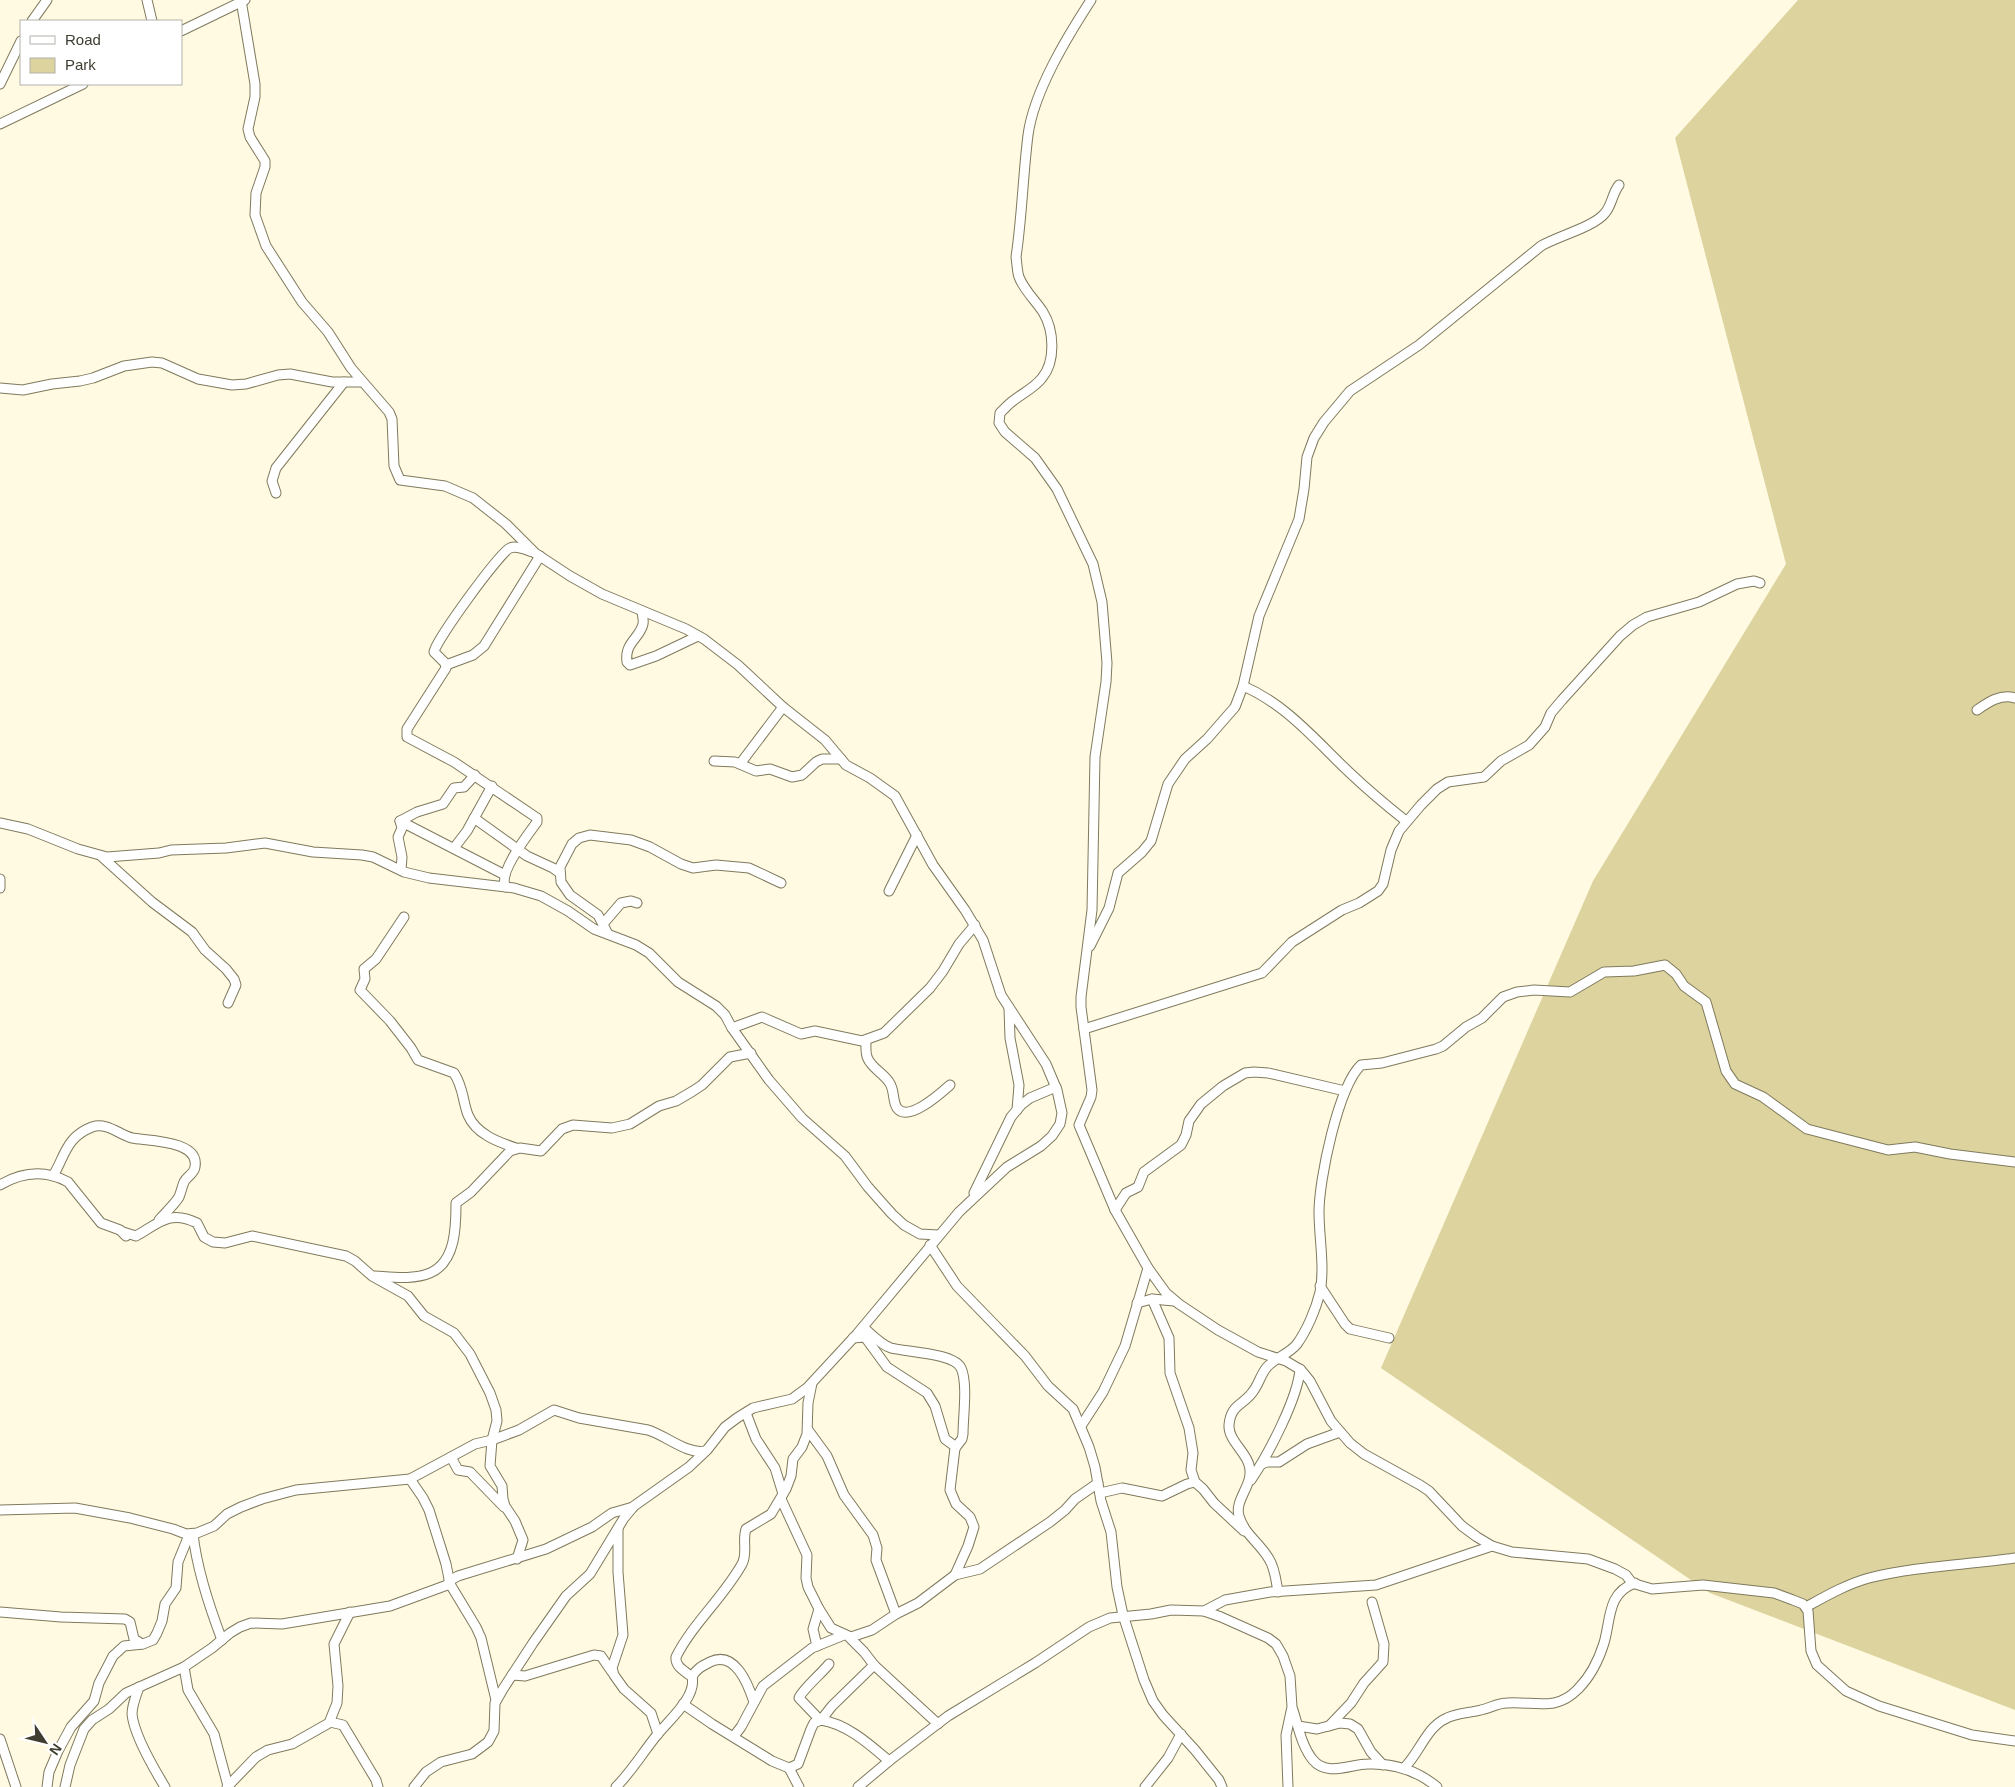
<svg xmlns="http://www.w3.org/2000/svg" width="2015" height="1787" viewBox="0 0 2015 1787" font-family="Helvetica,sans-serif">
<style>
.green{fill:#ddd39e}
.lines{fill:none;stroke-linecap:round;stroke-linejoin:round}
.minor-casing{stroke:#7f7a5d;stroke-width:11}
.minor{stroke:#fff;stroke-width:9}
</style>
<rect width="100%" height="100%" fill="#fffae1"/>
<path class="green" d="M 1798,0 L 2015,0 L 2015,1710 L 1710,1593 L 1381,1368 L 1593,881 L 1786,564 L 1675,138 Z"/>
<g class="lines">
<g class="minor-casing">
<g id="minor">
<path d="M 147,0 L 152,21"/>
<path d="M 241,0 L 255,84 L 255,97 L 248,129 L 250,137 L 265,161 L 265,167 L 256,193 L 255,215 L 266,246 L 302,302 L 328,332 L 351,368 L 389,412 L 392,419 L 394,466 L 400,480 L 445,486 L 473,498 L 506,524 L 535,553 L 570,576 L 602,594 L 686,629 L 704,639 L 738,665 L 783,707 L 825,740 L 846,765 L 870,778 L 895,796 L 933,865 L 965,910 L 983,940 L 1001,995 L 1046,1064 L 1057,1090 L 1062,1113 L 1060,1124 L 1052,1136 L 1041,1146 L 1007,1167 L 959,1212 L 857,1334 L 807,1388 L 792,1399 L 753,1408 L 737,1418 L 725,1427 L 707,1450 L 689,1467 L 634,1506 L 624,1518 L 590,1574 L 566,1596 L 533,1643 L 503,1689 L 495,1703 L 494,1731 L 488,1742 L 472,1754 L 441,1762 L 426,1772 L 414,1787"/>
<path d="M 1091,0 C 1067,37 1034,91 1028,135 C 1023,175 1022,217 1016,257 C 1017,263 1017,271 1019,277 C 1024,290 1035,300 1043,312 C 1054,330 1056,361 1042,378 C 1033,390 1016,396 1006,407 L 1000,413 L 999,423 L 1005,432 L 1035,458 L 1057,489 L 1093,564 L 1102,602 L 1107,663 L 1106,682 L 1095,757 L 1092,910 L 1081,997 L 1081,1007 L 1092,1090 L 1091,1097 L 1079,1125 L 1115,1210 L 1148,1268 L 1166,1293 L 1179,1304 L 1218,1330 L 1258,1352 L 1286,1361 L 1301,1370 L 1310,1381 L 1331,1421 L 1350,1443 L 1364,1454 L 1420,1485 L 1429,1491 L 1462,1526 L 1477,1537 L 1492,1546 L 1512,1552 L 1588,1559 L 1615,1569 L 1626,1575 L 1632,1583 L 1652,1589 L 1703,1585 L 1774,1593 L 1793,1600 L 1803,1604 L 1808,1611 L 1811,1651 L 1817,1665 L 1846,1691 L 1879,1706 L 1972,1735 L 2015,1741"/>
<path d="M 32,21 L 47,0"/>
<path d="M 181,31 L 245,0"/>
<path d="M 0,84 L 21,41"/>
<path d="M 0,124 L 83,84"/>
<path d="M 0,388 L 23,390 L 52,384 L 80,381 L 93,378 L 124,366 L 152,362 L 162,363 L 198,379 L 232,385 L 246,384 L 278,375 L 290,374 L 332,382 L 361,382"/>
<path d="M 276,493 L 272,481 L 276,468 L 344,382"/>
<path d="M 642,611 C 642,615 644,620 643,624 C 640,638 624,643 627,662 L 630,665 L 656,656 L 698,636"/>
<path d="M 446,665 L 473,655 L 484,646 L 540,556"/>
<path d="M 1243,686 C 1286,704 1317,742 1350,773 C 1368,790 1387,806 1406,821"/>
<path d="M 1977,710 C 1987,703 2001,693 2015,698"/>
<path d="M 714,761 L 735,762 L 756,771 L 770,769 L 792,777 L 802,775 L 816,762 L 822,759 L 841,759"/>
<path d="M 740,764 L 783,707"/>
<path d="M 474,818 L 527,856 L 553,868 L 560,873"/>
<path d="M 400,821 L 505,875"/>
<path d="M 0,823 L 28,829 L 78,849 L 107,857 L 159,853 L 171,850 L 226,848 L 265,843 L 313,852 L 362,855 L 373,857 L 404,872 L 429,878 L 514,888 L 541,896 L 568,911 L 594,929 L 636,945 L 649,953 L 678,982 L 716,1006 L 725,1015 L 732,1028 L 769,1080 L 802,1118 L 845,1156 L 868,1187 L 892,1214 L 904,1225 L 920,1234 L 938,1235"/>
<path d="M 454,848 L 467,831 L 492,786"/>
<path d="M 101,856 L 152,902 L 192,932 L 205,950 L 226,969 L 234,979 L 236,985 L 228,1003"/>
<path d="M 401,870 L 402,857 L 398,837 L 402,828 L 400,821 L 417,812 L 443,804 L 454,788 L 464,787 L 475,775"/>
<path d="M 0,879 L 0,888"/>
<path d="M 506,887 C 497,874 529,833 537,822 L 537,818 L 454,762 L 407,737 L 407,729 L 446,668 L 445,663 L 434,652 C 436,640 500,552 510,548 C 517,545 526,550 533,552"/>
<path d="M 889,891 L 917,835"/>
<path d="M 404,917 L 376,959 L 364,969 L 365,979 L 360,990 L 390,1021 L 411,1048 L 418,1060 L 454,1073 C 464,1089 462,1099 468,1115 C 476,1134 498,1142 516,1148"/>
<path d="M 603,924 L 621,903 L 631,901 L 637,903"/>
<path d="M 608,934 L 598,915 L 570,895 L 561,882 L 560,867 L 572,844 L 579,838 L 590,835 L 631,840 L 650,847 L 681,864 L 693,868 L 716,865 L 749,868 L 781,883"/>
<path d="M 1090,946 L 1109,908 L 1118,873 L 1142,852 L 1151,841 L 1168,784 L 1185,759 L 1207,739 L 1235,707 L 1243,686 L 1259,616 L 1299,519 L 1304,489 L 1307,457 L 1314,438 L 1324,422 L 1350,391 L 1419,345 L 1541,246 C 1558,236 1594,227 1605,213 C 1612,205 1612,194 1619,185"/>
<path d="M 1009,1008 L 1010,1038 L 1019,1085 L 1017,1110"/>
<path d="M 732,1028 L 762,1017 L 801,1034 L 815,1031 L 862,1041 L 884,1033 L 930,988 L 943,971 L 959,944 L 975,925"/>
<path d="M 1084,1029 L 1262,973 L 1292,942 L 1342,910 L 1359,903 L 1378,891 L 1383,884 L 1391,850 L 1399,831 L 1421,805 L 1437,789 L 1448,782 L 1484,777 L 1501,761 L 1529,745 L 1545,727 L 1551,713 L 1562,700 L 1620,636 L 1633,625 L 1647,617 L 1699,602 L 1737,584 L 1754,581 L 1760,583"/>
<path d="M 866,1040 C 866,1046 865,1054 868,1059 C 872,1068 884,1074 889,1082 C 895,1090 892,1100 897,1108 C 908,1123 941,1093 950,1085"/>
<path d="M 53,1176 C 65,1156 66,1137 92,1127 C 107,1122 118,1134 132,1138 C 147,1141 200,1140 195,1167 C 194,1174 187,1176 184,1182 C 182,1187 181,1192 179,1197 C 174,1205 166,1212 159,1220"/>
<path d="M 0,1185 C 22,1172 44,1169 68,1182 L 101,1223 L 120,1230 L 126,1236"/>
<path d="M 974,1193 L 1011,1117 L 1021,1105 L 1030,1098 L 1056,1087"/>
<path d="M 1115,1210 L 1126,1193 L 1138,1187 L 1144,1172 L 1181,1145 L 1186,1135 L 1189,1121 L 1201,1104 L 1223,1086 L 1245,1073 L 1254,1072 L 1268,1073 L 1345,1091"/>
<path d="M 123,1232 L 136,1236 C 158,1224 169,1209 197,1223 L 204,1237 L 213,1242 L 225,1243 L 252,1236 L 346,1256 L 355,1261 L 372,1276 L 408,1296 L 424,1316 L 454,1333 L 470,1354 L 490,1393 L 496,1410 L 497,1421 L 492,1440 L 490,1466 L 502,1486 L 503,1499 L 505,1506 L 515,1521 L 523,1540 L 517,1559"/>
<path d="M 930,1245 L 957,1286 L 1025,1356 L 1048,1386 L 1073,1409 L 1089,1447 L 1095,1467 L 1101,1501 L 1111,1532 L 1117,1587 L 1123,1615 L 1144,1680 L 1153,1701 L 1163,1715 L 1195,1750 L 1219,1780 L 1222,1787"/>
<path d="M 375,1276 C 392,1277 414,1280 430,1273 C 456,1262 456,1226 456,1203 L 471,1192 L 510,1151 L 520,1148 L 541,1151 L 562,1129 L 573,1125 L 612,1128 L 630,1124 L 659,1106 L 676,1101 L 693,1091 L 702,1085 L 730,1057 L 751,1053"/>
<path d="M 1320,1286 L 1345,1324 L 1350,1329 L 1389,1338"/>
<path d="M 1152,1299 L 1169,1338 L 1170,1373 L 1189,1428 L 1193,1453 L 1191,1470 L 1195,1482 L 1203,1489 L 1214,1503 L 1244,1531"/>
<path d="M 1137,1303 L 1152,1299 L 1174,1301"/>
<path d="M 863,1327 C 871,1334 881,1345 891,1348 C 906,1352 954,1353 961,1368 C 968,1383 963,1417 963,1434 L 962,1439 L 955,1448 L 950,1490 L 956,1504 L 970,1517 L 974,1527 L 968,1546 L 955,1575"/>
<path d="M 853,1338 L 865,1337 L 887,1367 L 927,1393 L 935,1406 L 945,1439 L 956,1447"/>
<path d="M 746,1413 L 756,1439 L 775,1468 L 783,1494"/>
<path d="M 1081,1426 L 1103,1392 L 1125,1346 L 1148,1268"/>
<path d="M 808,1430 L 827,1456 L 844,1495 L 873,1535 L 877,1548 L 876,1560 L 896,1614"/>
<path d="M 451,1457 L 458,1470 L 470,1472 L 504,1507"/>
<path d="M 1262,1464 L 1267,1462 L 1279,1462 L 1307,1444 L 1340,1432"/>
<path d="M 410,1479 L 423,1498 L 429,1510 L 446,1564 L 450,1584 L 476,1627 L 481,1638 L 496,1700"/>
<path d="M 1251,1480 C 1268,1455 1298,1398 1300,1369"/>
<path d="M 1100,1493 L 1122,1488 L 1162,1496 L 1187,1484 L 1195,1482"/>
<path d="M 781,1499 L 807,1555 L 806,1578 L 808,1587 L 819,1609 L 831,1628 L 851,1637 L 872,1630 L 896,1614 L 918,1603 L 955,1575 L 980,1569 L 1050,1522 L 1065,1510 L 1075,1499 L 1098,1483"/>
<path d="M 0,1510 L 75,1508 L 130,1518 L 173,1529 L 186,1534 L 197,1533 L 214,1526 L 227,1514 L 241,1507 L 262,1499 L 296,1490 L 410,1479 L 475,1444 L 492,1440 L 519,1430 L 554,1410 L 579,1418 L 648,1430 C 665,1435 688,1455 705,1451"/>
<path d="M 618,1529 L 618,1572 L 623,1635 L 612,1668 L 614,1675 L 624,1689 L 651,1713 L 658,1734"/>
<path d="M 193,1534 C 197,1570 209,1606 222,1640"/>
<path d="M 449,1581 L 458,1576 L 546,1549 L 592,1527 L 612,1513 L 633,1507"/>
<path d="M 1278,1592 C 1276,1581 1275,1568 1269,1559 C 1260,1543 1244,1534 1239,1516 C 1234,1499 1255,1484 1249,1465 C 1246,1452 1228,1440 1229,1425 C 1231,1403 1244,1406 1254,1390 C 1259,1383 1261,1374 1267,1367 C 1275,1358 1289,1354 1297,1344 C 1307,1330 1316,1309 1320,1292 C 1325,1267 1319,1238 1319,1212 C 1319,1180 1338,1087 1361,1065 L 1382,1063 L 1436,1049 L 1443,1046 L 1466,1027 L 1482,1018 L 1503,997 L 1517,992 L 1534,990 L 1570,992 L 1604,972 L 1634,971 L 1665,965 L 1676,974 L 1684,986 L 1706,1002 L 1726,1071 L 1735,1084 L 1763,1097 L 1807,1129 L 1888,1150 L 1915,1147 L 1950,1154 L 2015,1162"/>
<path d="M 1806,1607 C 1826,1596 1847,1584 1869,1578 C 1917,1566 1967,1565 2015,1558"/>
<path d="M 1204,1611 L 1225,1600 L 1270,1592 L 1376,1585 L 1492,1546"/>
<path d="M 0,1612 L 61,1617 L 125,1619 L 130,1622 L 134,1639 L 142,1644"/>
<path d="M 849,1637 L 864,1652 L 874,1665 L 938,1724"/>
<path d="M 817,1646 L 813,1629 L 819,1609"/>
<path d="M 184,1667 L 188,1690 L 214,1734 L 228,1786"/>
<path d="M 512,1675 L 525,1676 L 594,1655 L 601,1656 L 612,1672"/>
<path d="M 692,1677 C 696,1669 702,1666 710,1662 C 735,1650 748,1684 754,1702"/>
<path d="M 139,1687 C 136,1696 132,1705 132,1714 C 134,1735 154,1769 165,1787"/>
<path d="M 683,1704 L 712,1724 L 772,1761 L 789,1768 L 798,1764 L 811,1729 L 814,1723 L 821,1720 C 847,1724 869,1744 889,1761"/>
<path d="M 1293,1710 C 1298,1726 1302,1747 1313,1760 C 1327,1777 1351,1764 1368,1764 C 1394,1763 1418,1771 1437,1787"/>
<path d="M 820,1720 L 799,1698 C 802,1690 822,1673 829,1664"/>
<path d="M 821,1720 L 832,1706 L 874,1665"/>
<path d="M 330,1722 L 343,1725 L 376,1780 L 378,1787"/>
<path d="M 1298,1726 L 1317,1729 L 1340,1723 L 1350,1724 L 1358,1729 L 1371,1752 L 1383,1765"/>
<path d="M 1329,1726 L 1351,1703 L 1364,1683 L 1383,1662 L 1384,1644 L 1372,1602"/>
<path d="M 734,1736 L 741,1727 L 763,1686 L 812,1648 L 844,1635"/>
<path d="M 0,1739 L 16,1787"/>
<path d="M 789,1768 L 799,1787"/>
<path d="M 1404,1768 C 1419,1754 1426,1728 1445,1719 C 1455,1713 1470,1713 1481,1710 C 1490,1708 1498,1703 1507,1703 C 1535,1701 1556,1712 1578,1689 C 1590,1677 1599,1659 1604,1643 C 1611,1619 1607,1593 1635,1583"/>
<path d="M 47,1787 L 49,1772 L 58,1751 L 71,1727 L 94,1701 L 99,1683 L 113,1656 L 124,1646 L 143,1644 L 153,1640 L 157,1633 L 162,1621 L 165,1604 L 176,1588 L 178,1562 L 189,1535"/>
<path d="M 65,1787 L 70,1765 L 84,1729 L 92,1720 L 109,1709 L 126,1693 L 184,1667 L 212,1648 L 230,1633 L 240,1627 L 251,1623 L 282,1624 L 390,1606 L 450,1584"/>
<path d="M 227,1787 L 256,1757 L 268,1750 L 292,1744 L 329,1723 L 337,1703 L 338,1686 L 334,1644 L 350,1612"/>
<path d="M 616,1787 C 632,1771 643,1752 657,1735 C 668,1721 697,1697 692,1677 C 685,1671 675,1667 676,1657 C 693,1623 723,1598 742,1564 C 748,1553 742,1541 746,1529 L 771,1514 L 786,1489 L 791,1476 L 793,1459 L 802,1447 L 807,1434 L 808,1403 L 812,1383"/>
<path d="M 858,1787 L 889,1761 L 948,1716 L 1035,1663 L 1089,1627 L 1110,1618 L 1151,1614 L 1171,1610 L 1204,1611 L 1221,1617 L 1268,1638 L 1276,1644 L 1283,1656 L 1290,1676 L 1292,1707 L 1286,1735 L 1288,1787"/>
<path d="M 1145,1787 L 1168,1758 L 1181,1734"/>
</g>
</g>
<use href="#minor" class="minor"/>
</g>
<rect x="20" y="20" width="162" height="65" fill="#ffffff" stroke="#b2b1ac"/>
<rect x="30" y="36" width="25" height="8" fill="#ffffff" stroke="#b2b1ac"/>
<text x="65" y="45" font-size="15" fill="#3f3d30">Road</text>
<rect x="30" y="58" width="25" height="15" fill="#ddd39e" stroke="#b2b1ac"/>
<text x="65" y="70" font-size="15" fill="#3f3d30">Park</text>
<g transform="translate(45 1742) rotate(125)" stroke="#ffffff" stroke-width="4" paint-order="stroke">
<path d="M0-4L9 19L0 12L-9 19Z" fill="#3f3d30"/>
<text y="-8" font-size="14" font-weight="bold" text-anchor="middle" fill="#3f3d30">N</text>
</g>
</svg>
